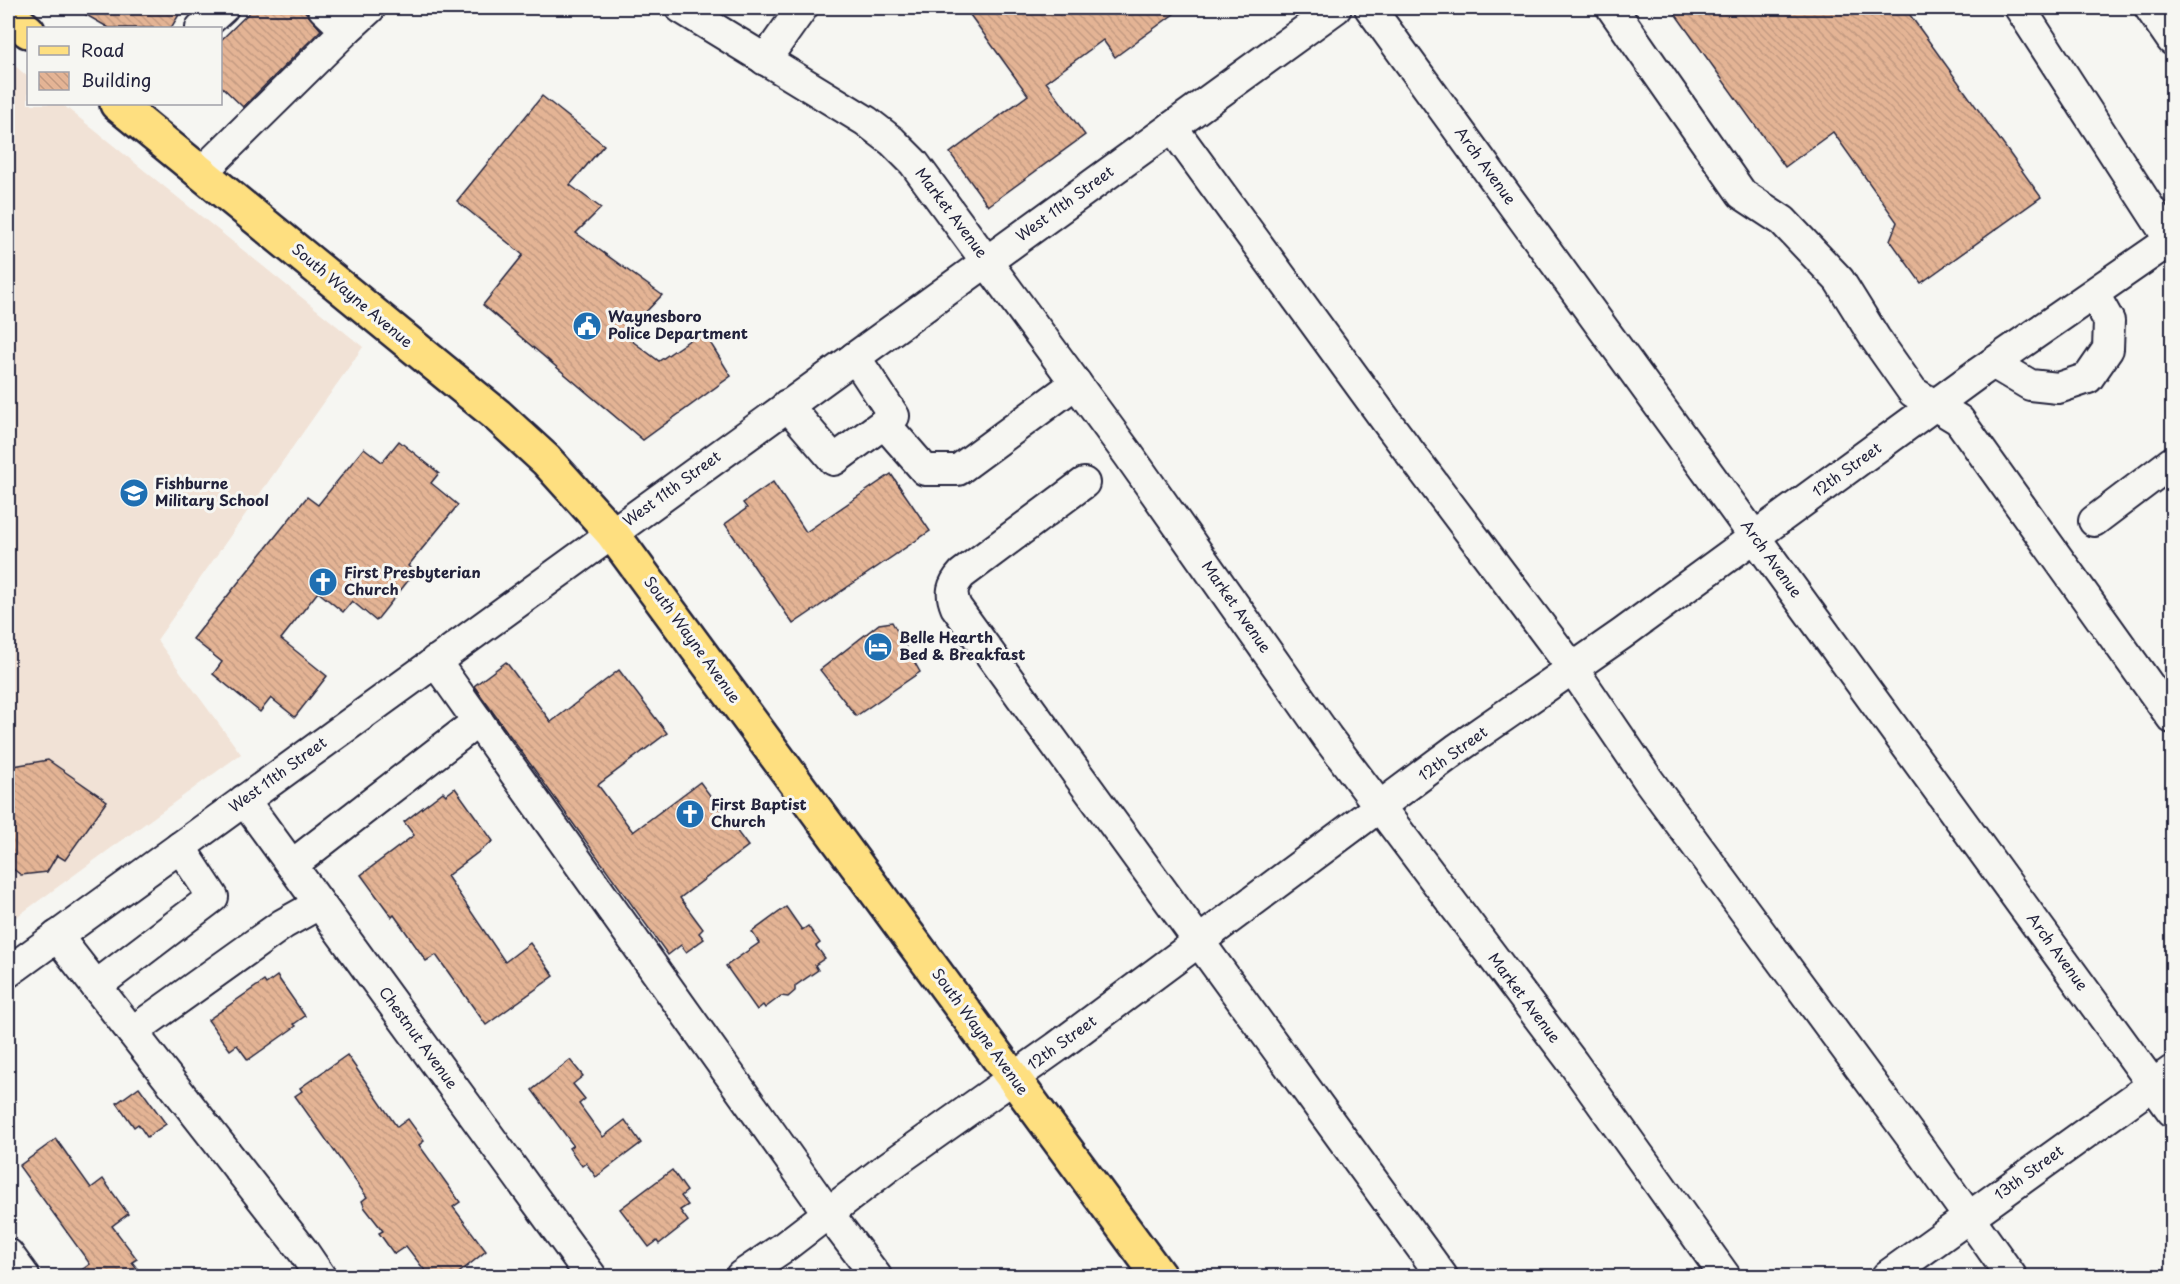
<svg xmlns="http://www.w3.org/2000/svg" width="2180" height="1284" viewBox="0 0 2180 1284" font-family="'Playpen Sans',sans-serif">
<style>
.built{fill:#f1e2d6}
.building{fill:url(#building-back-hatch);stroke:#22223b;stroke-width:1.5}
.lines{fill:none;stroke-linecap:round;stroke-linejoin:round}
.minor-casing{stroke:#22223b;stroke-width:34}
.major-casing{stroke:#22223b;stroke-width:38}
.minor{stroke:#f6f6f2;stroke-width:30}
.major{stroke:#fedf80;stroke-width:33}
.labels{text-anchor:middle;stroke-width:6;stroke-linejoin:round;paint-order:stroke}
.street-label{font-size:15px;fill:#22223b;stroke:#f6f6f2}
.poi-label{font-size:15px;font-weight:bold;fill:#22223b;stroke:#f6f6f2;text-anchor:start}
</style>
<defs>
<pattern id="building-back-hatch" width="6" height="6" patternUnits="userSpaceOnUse" patternTransform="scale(1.5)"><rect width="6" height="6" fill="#e4b495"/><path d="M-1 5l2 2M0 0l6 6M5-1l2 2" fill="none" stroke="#c39a81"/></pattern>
</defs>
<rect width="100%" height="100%" fill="#f6f6f2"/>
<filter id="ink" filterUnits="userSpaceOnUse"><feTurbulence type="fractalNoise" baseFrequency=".0167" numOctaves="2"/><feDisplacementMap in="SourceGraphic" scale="12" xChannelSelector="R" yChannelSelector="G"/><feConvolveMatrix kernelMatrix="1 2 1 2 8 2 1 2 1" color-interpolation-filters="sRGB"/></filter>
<g filter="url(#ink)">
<path class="built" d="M 8,60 L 28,77 L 28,104 L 62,104 L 363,347 L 157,640 L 241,754 L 8,923 Z"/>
<g class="building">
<path d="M 74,8 L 183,8 L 171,28 L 109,28 Z"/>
<path d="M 254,8 L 302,8 L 321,30 L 243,107 L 220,85 L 220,41 Z"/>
<path d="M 965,8 L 1182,8 L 1115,57 L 1103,40 L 1046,82 L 1085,135 L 988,206 L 950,153 L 1028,95 Z"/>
<path d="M 1671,8 L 1905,8 L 2041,197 L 1921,283 L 1890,240 L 1897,222 L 1833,132 L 1785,167 Z"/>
<path d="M 542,96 L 604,145 L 570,185 L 601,208 L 576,233 L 662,295 L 624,335 L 659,361 L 703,331 L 731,376 L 643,440 L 483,305 L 523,255 L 457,201 Z"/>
<path d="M 399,441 L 439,473 L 431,483 L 458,505 L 408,566 L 415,572 L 376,621 L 352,601 L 343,612 L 318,592 L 281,639 L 327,676 L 295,717 L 271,698 L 260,712 L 213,674 L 222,662 L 193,639 L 307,497 L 318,505 L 364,448 L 382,462 Z"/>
<path d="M 891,474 L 930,531 L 793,624 L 725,524 L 747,508 L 743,503 L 773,482 L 806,532 Z"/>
<path d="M 892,622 L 920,672 L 856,716 L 820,670 L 879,624 Z"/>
<path d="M 506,662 L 551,722 L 619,670 L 667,733 L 598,785 L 633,832 L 700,782 L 748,846 L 680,898 L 703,929 L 699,933 L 704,939 L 686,952 L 681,945 L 668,955 L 474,686 Z"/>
<path d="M 48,760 L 107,801 L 65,860 L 57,855 L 47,872 L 21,875 L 8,865 L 8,767 Z"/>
<path d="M 455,788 L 493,841 L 447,876 L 505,962 L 530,943 L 554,976 L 486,1025 L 436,955 L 426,961 L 394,915 L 392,917 L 361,875 L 414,835 L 404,822 L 443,792 L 446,795 Z"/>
<path d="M 786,907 L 802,930 L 808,926 L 820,943 L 816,946 L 825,958 L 815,965 L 818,970 L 795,986 L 795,991 L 788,997 L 781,996 L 765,1008 L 763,1005 L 757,1010 L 726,966 L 759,943 L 752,932 Z"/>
<path d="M 277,976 L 305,1016 L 294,1024 L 296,1026 L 248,1060 L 237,1045 L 230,1050 L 208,1020 L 264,981 L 266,984 Z"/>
<path d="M 347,1055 L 397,1127 L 408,1119 L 424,1141 L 419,1145 L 460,1202 L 453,1207 L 486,1251 L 455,1276 L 429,1276 L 406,1246 L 394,1254 L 379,1233 L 383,1231 L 365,1208 L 362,1201 L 367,1197 L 295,1096 L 302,1091 L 300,1088 Z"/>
<path d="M 570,1060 L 583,1076 L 573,1084 L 585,1099 L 579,1104 L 603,1137 L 625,1120 L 641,1143 L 596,1177 L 586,1163 L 582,1166 L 569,1148 L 573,1145 L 532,1090 Z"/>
<path d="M 139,1087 L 166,1124 L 147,1137 L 138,1124 L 134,1127 L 117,1103 Z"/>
<path d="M 56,1139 L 91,1188 L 103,1179 L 128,1214 L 112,1226 L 137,1259 L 132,1262 L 143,1276 L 73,1276 L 90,1264 L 19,1166 Z"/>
<path d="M 672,1170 L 687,1191 L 681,1196 L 688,1205 L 680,1210 L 688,1221 L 659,1244 L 657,1241 L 649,1247 L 620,1209 Z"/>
</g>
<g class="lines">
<g class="minor-casing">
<g id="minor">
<path d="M 681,8 L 866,121 L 892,141 L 914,163 L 1128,454 L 1327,737 L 1573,1063 L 1725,1276"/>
<path d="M 1370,8 L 2172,1111"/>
<path d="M 1612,8 L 1742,194 L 1783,221 L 1839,280 L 1875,338 L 1913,392 L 1959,420 L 2172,718"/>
<path d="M 2020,8 L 2172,243"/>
<path d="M 2150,8 L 2172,40"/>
<path d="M 201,28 L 223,8"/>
<path d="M 346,30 L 370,8"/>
<path d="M 765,60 L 802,8"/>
<path d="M 1172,127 L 1387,422 L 1573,669 L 1649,781 L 1923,1153 L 2011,1276"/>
<path d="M 202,172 L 346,30 L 323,8"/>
<path d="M 1993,363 L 2030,385 L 2058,388 L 2088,378 L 2108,349 L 2109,321 L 2094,294"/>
<path d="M 787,405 L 834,460 L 894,416 L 855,357"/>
<path d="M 884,423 L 925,470 L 958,470 L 1076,383"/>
<path d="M 1084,483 L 962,574 C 952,585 950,593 956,607 L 1442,1276"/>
<path d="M 2094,521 L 2172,462"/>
<path d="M 435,661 L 828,1213 L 876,1276"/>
<path d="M 244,800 L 591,1276"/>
<path d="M 292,865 L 478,721"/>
<path d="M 57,936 L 303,1251 L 320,1276"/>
<path d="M 8,972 L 1336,8"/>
<path d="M 96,986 L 213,897 L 180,847"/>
<path d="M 132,1032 L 283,924 L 319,904"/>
<path d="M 8,1254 L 24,1276"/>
<path d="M 741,1276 L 784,1247 L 884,1170 L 1057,1047 L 1458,748 L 1622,634 L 1977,374 L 2172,239"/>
<path d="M 1887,1276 L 2172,1071"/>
</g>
</g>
<g class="major-casing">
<g id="major">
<path d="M 8,14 L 28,31"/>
<path d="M 117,104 L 497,415 L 546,460 L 612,533 L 1159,1276"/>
</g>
</g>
<use href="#minor" class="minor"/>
<use href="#major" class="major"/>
</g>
</g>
<defs>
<g id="civic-disc" transform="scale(1.5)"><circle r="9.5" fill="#1f6fb2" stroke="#f6f6f2"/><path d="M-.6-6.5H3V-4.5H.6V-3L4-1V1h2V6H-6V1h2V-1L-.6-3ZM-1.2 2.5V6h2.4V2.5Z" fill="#fff"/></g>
<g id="school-disc" transform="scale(1.5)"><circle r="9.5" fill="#1f6fb2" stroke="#f6f6f2"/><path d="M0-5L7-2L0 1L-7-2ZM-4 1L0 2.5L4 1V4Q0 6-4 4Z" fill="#fff"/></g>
<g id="church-disc" transform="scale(1.5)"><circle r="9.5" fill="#1f6fb2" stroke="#f6f6f2"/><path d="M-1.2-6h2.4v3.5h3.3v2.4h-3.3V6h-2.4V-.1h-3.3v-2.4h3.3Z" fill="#fff"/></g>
<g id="hotel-disc" transform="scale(1.5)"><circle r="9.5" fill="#1f6fb2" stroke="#f6f6f2"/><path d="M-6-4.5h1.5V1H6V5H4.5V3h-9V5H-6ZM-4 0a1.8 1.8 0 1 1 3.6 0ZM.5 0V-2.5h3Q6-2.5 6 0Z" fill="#fff"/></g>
</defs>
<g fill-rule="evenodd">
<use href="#civic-disc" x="587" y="326"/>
<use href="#school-disc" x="134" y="493"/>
<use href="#church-disc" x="323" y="582"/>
<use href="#hotel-disc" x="878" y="647"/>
<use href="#church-disc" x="690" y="814"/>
</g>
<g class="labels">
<g class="street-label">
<text transform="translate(1485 166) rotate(54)" y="5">Arch Avenue</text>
<text transform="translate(1065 204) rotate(-36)" y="5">West 11th Street</text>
<text transform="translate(951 213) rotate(53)" y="5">Market Avenue</text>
<text transform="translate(352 296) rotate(40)" y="5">South Wayne Avenue</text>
<text transform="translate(1847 470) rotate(-36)" y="5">12th Street</text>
<text transform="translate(672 489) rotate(-36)" y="5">West 11th Street</text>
<text transform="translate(1771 559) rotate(54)" y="5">Arch Avenue</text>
<text transform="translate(1236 607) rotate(55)" y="5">Market Avenue</text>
<text transform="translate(692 640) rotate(54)" y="5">South Wayne Avenue</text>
<text transform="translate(1453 754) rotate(-36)" y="5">12th Street</text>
<text transform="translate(278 775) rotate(-36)" y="5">West 11th Street</text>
<text transform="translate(2057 952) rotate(54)" y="5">Arch Avenue</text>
<text transform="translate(1524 998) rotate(53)" y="5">Market Avenue</text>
<text transform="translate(980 1032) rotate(54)" y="5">South Wayne Avenue</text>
<text transform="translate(418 1038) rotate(54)" y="5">Chestnut Avenue</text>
<text transform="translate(1062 1043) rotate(-36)" y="5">12th Street</text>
<text transform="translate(2029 1173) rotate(-36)" y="5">13th Street</text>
</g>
<g class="poi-label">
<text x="608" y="322">Waynesboro<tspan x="608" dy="17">Police Department</tspan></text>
<text x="155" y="489">Fishburne<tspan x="155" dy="17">Military School</tspan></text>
<text x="344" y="578">First Presbyterian<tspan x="344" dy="17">Church</tspan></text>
<text x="899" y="643">Belle Hearth<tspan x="899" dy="17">Bed &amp; Breakfast</tspan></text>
<text x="711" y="810">First Baptist<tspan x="711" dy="17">Church</tspan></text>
</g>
</g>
<rect width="2180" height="1284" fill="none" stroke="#f6f6f2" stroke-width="30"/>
<rect x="15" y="15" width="2150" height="1254" fill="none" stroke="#22223b" stroke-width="2" filter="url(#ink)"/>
<rect x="27" y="27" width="195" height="78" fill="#f6f6f2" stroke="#a1a1a9" stroke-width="1.5"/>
<rect x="39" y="46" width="30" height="9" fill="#fedf80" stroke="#a1a1a9" stroke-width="1.5"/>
<text x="81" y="57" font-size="18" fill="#22223b">Road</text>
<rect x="39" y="72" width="30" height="18" fill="url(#building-back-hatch)" stroke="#a1a1a9" stroke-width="1.5"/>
<text x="81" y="87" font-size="18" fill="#22223b">Building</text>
</svg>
